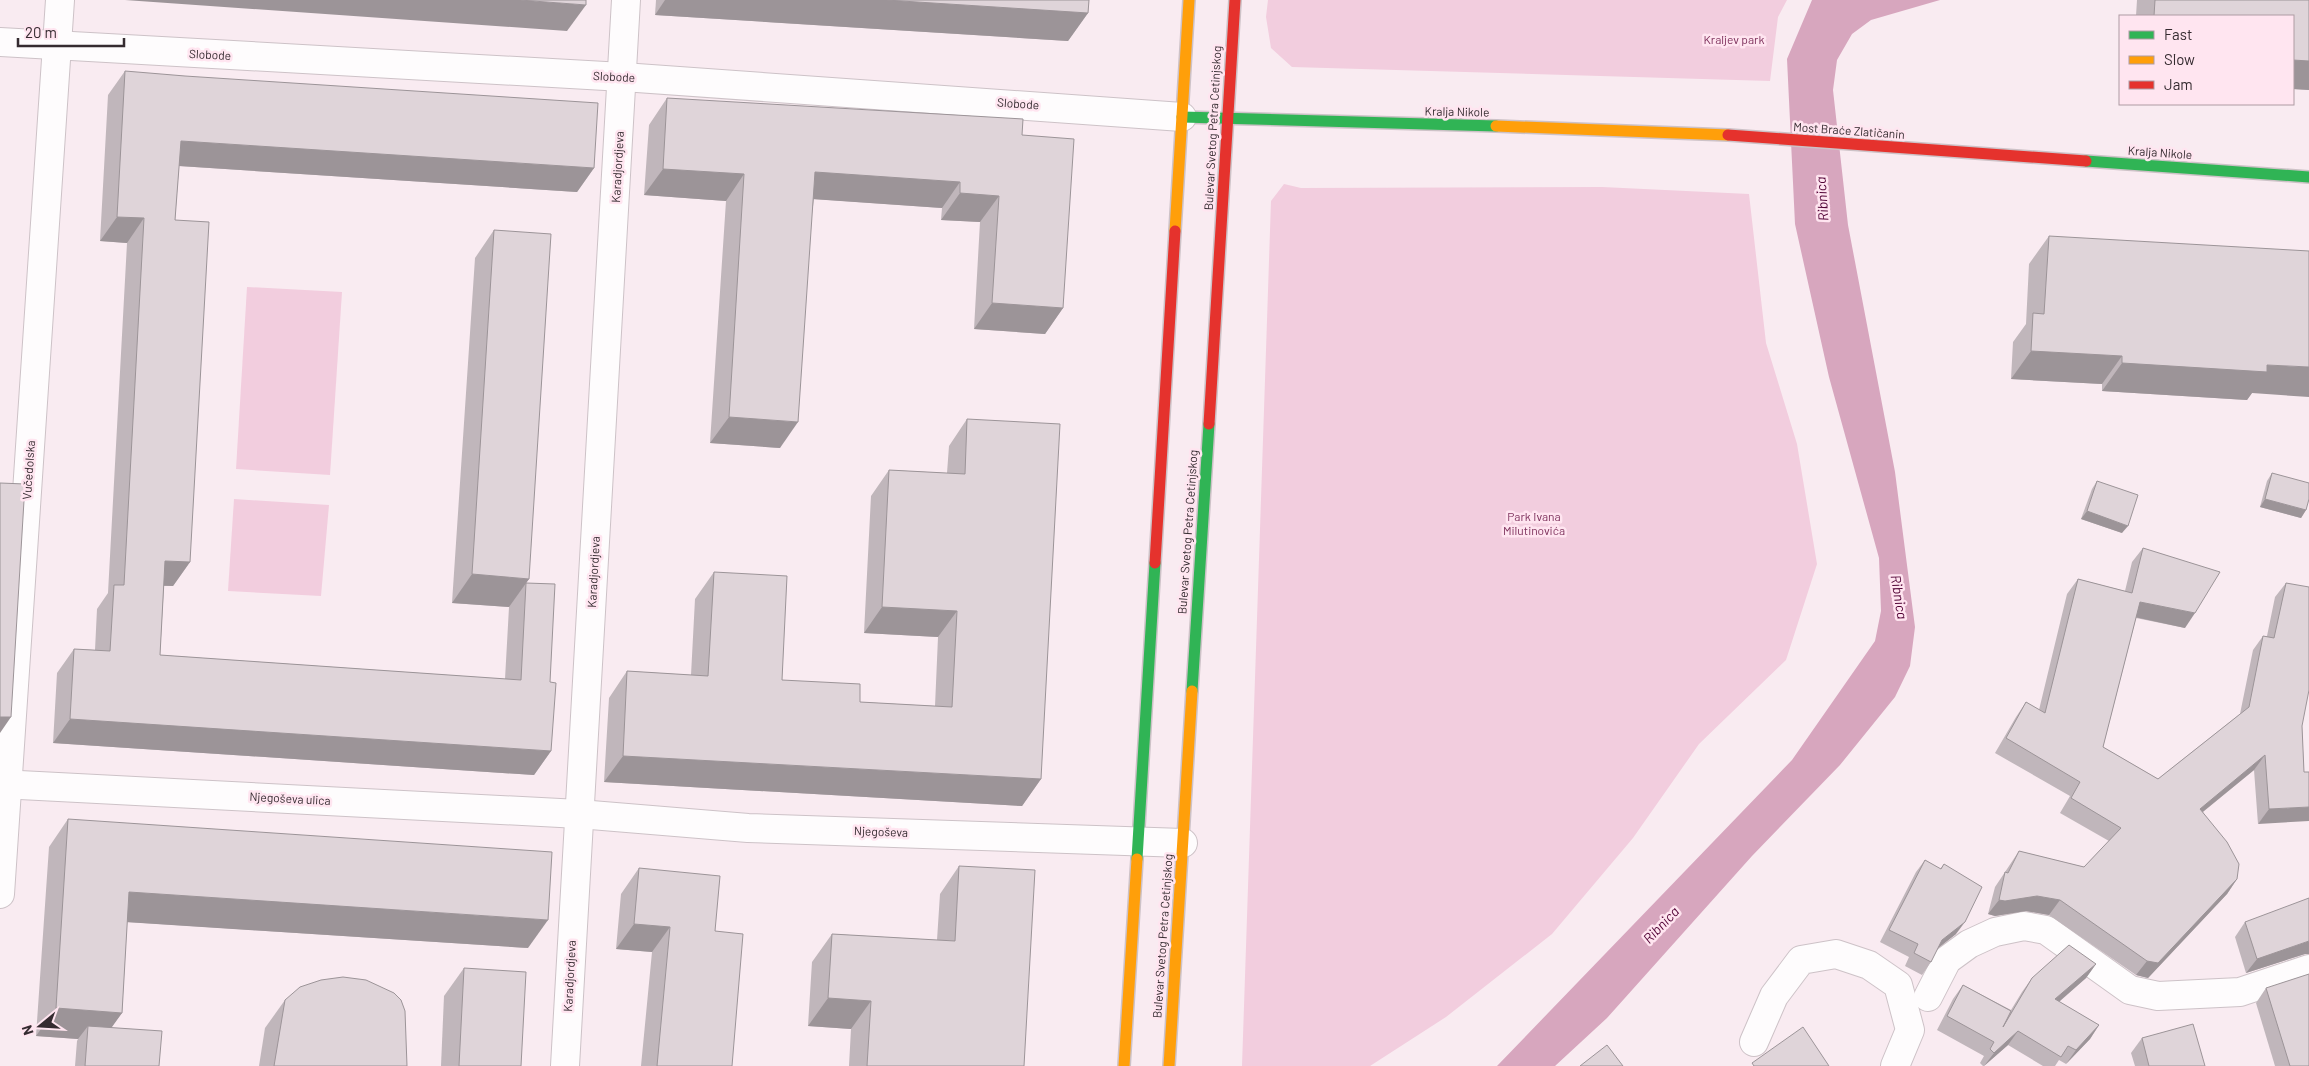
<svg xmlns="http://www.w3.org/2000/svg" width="2309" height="1066" viewBox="0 0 2309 1066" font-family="Barlow,sans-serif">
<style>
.green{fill:#f2cdde}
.water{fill:#d7a6be}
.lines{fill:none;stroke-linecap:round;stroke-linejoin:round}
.street-casing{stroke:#cdc2c7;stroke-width:30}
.fast-casing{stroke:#cdc2c7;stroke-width:14}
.slow-casing{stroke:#cdc2c7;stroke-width:14}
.jam-casing{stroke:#cdc2c7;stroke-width:14}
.street{stroke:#fefcfd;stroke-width:28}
.fast{stroke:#30b455;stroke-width:11}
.slow{stroke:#ff9f0a;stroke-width:11}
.jam{stroke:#e5322d;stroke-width:11}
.wall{fill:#c0b6bb}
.shaded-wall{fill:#9c9498}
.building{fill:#dfd4d9;stroke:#9c9498}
.labels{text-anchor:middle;stroke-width:5;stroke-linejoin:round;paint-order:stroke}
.park-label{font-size:12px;fill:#7e315c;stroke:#ffe5f0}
.street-label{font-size:12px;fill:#352b30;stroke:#ffe5f0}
.water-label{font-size:14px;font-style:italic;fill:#510235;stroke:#ffe5f0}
</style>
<rect width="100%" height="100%" fill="#f9ebf1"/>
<g class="green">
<path d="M 1268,0 L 1787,0 L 1778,17 L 1770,81 L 1292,67 L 1271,48 L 1266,17 Z"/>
<path d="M 1284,184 L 1301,188 L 1602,187 L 1749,194 L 1766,343 L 1797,444 L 1817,564 L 1786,660 L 1699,744 L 1633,838 L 1552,934 L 1446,1017 L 1370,1066 L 1242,1066 L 1271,201 Z"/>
<path d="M 247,287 L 342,292 L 330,475 L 236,469 Z"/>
<path d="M 234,499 L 329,505 L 321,596 L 228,591 Z"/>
</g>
<path class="water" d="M 1812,0 L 1940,0 L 1871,20 L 1852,34 L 1837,60 L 1833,90 L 1848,225 L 1895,472 L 1915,627 L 1910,666 L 1895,697 L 1840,765 L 1752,856 L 1607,1018 L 1555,1066 L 1497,1066 L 1792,760 L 1875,641 L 1881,611 L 1879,558 L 1829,377 L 1795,224 L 1787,59 Z"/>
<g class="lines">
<g class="street-casing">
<g id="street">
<path d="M 0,42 L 623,77 L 1182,117"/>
<path d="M 0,784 L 579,814 L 748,828 L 1183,843"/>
<path d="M 0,894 L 60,0"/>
<path d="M 1928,997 L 1947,960 L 1969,944 L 1995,932 L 2024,926 L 2046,930 L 2130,990 L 2158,996 L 2240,992 L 2309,969"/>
<path d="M 1754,1042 L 1774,996 L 1801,960 L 1836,954 L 1869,965 L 1898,985 L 1910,1030 L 1895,1066"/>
<path d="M 565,1066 L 626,0"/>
</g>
</g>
<g class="fast-casing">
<g id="fast">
<path d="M 1182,117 L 1496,126"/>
<path d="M 2086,161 L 2309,177"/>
<path d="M 1192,691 L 1209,424"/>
<path d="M 1137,859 L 1155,563"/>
</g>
</g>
<g class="slow-casing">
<g id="slow">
<path d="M 1496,126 L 1728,135"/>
<path d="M 1175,231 L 1189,0"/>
<path d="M 1124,1066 L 1137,859"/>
<path d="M 1169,1066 L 1192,691"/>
</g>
</g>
<g class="jam-casing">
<g id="jam">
<path d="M 1728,135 L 2086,161"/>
<path d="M 1209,424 L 1235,0"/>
<path d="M 1155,563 L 1175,231"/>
</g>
</g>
<use href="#street" class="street"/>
<use href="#fast" class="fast"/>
<use href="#slow" class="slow"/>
<use href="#jam" class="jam"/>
</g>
<g class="wall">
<path d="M 656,0 L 1089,0 L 1088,13 L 1068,41 L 655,15 Z"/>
<path d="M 2137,0 L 2309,0 L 2309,90 L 2293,89 L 2293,16 L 2136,16 Z"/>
<path d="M 125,71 L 594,168 L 577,192 L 179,166 L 175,220 L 190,562 L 173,586 L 164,586 L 160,655 L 505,679 L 509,607 L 452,603 L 475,258 L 494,230 L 529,579 L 526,583 L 550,682 L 551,751 L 534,775 L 53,743 L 57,673 L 74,649 L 95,650 L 97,609 L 108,593 L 127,243 L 100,241 L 108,95 Z"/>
<path d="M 667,98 L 1022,135 L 1063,308 L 1045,334 L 974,329 L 980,222 L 941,220 L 942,208 L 814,199 L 780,448 L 710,443 L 726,201 L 644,195 L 649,125 Z"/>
<path d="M 2049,236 L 2252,393 L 2247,400 L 2102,391 L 2102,384 L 2011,379 L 2013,342 L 2026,324 L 2029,264 Z"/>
<path d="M 967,419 L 1041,779 L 1022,806 L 604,782 L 609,698 L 627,671 L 691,675 L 695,599 L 714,572 L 782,680 L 860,702 L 935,706 L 938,637 L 864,633 L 871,496 L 889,470 L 947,473 L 949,446 Z"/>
<path d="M 2272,473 L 2306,510 L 2301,518 L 2260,507 L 2267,481 Z"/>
<path d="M 2097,481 L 2122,533 L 2081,519 L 2092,489 Z"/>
<path d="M 2143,548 L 2185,628 L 2136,618 L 2103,747 L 2158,779 L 2240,714 L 2253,650 L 2263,636 L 2267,636 L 2275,597 L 2286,583 L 2302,726 L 2304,772 L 2258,824 L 2254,770 L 2203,812 L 2237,879 L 2227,894 L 2148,978 L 2136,975 L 2049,915 L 2026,911 L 1995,916 L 1988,914 L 1995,887 L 2019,851 L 2084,867 L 2109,841 L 2060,813 L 2070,796 L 1995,753 L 2016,717 L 2026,702 L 2039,710 L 2067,594 L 2078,579 L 2125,591 L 2132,562 Z"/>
<path d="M 68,819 L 528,948 L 127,922 L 122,1013 L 111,1027 L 159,1066 L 75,1066 L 77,1041 L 78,1039 L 36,1036 L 49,847 Z"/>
<path d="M 1925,860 L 1940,869 L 1944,864 L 1956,934 L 1937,949 L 1931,962 L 1922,975 L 1905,966 L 1909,957 L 1880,942 L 1916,872 Z"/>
<path d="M 959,866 L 1024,1066 L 849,1066 L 851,1029 L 808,1026 L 812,962 L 832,934 L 937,940 L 940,894 Z"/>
<path d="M 639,868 L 715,931 L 732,1066 L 641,1066 L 652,952 L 616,949 L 621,894 Z"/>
<path d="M 2245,922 L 2305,954 L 2246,973 L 2235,937 Z"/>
<path d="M 2096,964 L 2086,978 L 2059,1002 L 2099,1025 L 2090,1039 L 2066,1064 L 2059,1060 L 2055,1066 L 2043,1066 L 2008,1045 L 1984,1066 L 1983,1066 L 1980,1063 L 1984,1056 L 1937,1030 L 1953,999 L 1963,985 L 2011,1010 L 2022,992 L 2032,978 Z"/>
<path d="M 464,968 L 521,1066 L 441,1066 L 444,996 Z"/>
<path d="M 2266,988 L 2309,1066 L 2275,1066 L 2256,1003 Z"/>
<path d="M 285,1000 L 407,1066 L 259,1066 L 265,1028 Z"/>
<path d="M 2142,1038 L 2205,1066 L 2135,1066 L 2131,1053 Z"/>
</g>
<g class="shaded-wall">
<path d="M 125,0 L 520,0 L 586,5 L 567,31 Z"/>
<path d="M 665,0 L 886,0 L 1088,13 L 1068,41 L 655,15 Z"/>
<path d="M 2293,60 L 2309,61 L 2309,90 L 2293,89 Z"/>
<path d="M 181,141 L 594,168 L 577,192 L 164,165 Z"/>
<path d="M 663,169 L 744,174 L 726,201 L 644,195 Z"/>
<path d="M 815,172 L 960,182 L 942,208 L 797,198 Z"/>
<path d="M 960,193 L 999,196 L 980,222 L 941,220 Z"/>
<path d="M 117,217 L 144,218 L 127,243 L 100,241 Z"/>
<path d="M 992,303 L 1063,308 L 1045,334 L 974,329 Z"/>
<path d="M 2031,351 L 2122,356 L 2102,384 L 2011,379 Z"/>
<path d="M 2122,363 L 2267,365 L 2309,367 L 2309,397 L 2252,393 L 2247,400 L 2102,391 Z"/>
<path d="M 729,417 L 798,422 L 780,448 L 710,443 Z"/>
<path d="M 2265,499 L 2306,510 L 2301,518 L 2260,507 Z"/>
<path d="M 2087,511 L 2128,526 L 2122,533 L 2081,519 Z"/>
<path d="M 165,561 L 190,562 L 173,586 L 148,585 Z"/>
<path d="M 472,574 L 529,579 L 509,607 L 452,603 Z"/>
<path d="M 2140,602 L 2195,613 L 2185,628 L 2130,616 Z"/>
<path d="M 882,607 L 957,611 L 938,637 L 864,633 Z"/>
<path d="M 0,717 L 11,717 L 0,733 Z"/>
<path d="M 70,719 L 551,751 L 534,775 L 53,743 Z"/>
<path d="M 2265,755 L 2254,770 L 2189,823 L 2200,809 Z"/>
<path d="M 623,756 L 1041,779 L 1022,806 L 604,782 Z"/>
<path d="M 2309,807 L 2309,821 L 2258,824 L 2269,809 Z"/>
<path d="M 2237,879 L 2227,894 L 2148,978 L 2136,975 L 2147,961 Z"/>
<path d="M 129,892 L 548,920 L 528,948 L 110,921 Z"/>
<path d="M 2037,896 L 2060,900 L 2049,915 L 2026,911 L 1995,916 L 1988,914 L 1999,900 Z"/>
<path d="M 1965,922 L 1956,934 L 1933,952 L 1942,940 Z"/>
<path d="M 634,924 L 670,927 L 652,952 L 616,949 Z"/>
<path d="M 2309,941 L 2309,954 L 2305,954 L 2246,973 L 2257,959 Z"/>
<path d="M 2096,964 L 2086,978 L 2046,1013 L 2055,999 Z"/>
<path d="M 828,998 L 871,1001 L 851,1029 L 808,1026 Z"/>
<path d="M 56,1008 L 122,1013 L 102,1041 L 88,1026 L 78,1039 L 36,1036 Z"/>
<path d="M 2099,1025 L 2090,1039 L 2066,1064 L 2076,1050 Z"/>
<path d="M 2018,1031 L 2008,1045 L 1984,1066 L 1994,1053 Z"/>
</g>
<g class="building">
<path d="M 520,0 L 586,0 L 586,5 Z"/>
<path d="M 886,0 L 1089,0 L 1088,13 Z"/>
<path d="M 2155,0 L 2309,0 L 2309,61 L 2293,60 L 2293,16 L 2154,16 Z"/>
<path d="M 125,71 L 185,76 L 598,103 L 594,168 L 181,141 L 175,220 L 209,222 L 190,562 L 165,561 L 160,655 L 521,680 L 526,583 L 555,584 L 550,682 L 556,683 L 551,751 L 70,719 L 74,649 L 110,651 L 114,585 L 124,585 L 144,218 L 117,217 Z"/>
<path d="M 667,98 L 1023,119 L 1022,135 L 1074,139 L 1063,308 L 992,303 L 999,196 L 960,193 L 960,182 L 815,172 L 798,422 L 729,417 L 744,174 L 663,169 Z"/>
<path d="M 494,230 L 551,234 L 529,579 L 472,574 Z"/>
<path d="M 2049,236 L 2309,251 L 2309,367 L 2267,365 L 2267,372 L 2122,363 L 2122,356 L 2031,351 L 2033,313 L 2044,314 Z"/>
<path d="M 967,419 L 1060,424 L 1041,779 L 623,756 L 627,671 L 708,676 L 714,572 L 787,576 L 782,680 L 860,684 L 860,702 L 952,707 L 957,611 L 882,607 L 889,470 L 965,474 Z"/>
<path d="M 2272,473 L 2309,483 L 2309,499 L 2306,510 L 2265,499 Z"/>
<path d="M 2097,481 L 2138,495 L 2128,526 L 2087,511 Z"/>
<path d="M 0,483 L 25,484 L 11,717 L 0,717 Z"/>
<path d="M 2143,548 L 2220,572 L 2195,613 L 2140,602 L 2103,747 L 2158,779 L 2249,707 L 2263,636 L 2274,638 L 2286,583 L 2309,587 L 2309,690 L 2302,726 L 2304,772 L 2309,772 L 2309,807 L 2269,809 L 2265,755 L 2200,809 L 2227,842 L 2239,864 L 2237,879 L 2158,963 L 2147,961 L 2060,900 L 2037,896 L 2005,901 L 1999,900 L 2005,872 L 2008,873 L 2019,851 L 2084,867 L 2121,828 L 2071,798 L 2080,782 L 2006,738 L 2026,702 L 2045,713 L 2078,579 L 2132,593 Z"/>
<path d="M 68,819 L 552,852 L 548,920 L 129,892 L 122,1013 L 56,1008 Z"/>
<path d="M 1925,860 L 1941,869 L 1944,864 L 1982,887 L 1965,922 L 1942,940 L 1931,962 L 1914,953 L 1918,944 L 1889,930 Z"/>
<path d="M 959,866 L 1035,870 L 1024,1066 L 867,1066 L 871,1001 L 828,998 L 832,934 L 955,941 Z"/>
<path d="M 639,868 L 720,876 L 715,931 L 743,934 L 732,1066 L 657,1066 L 670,927 L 634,924 Z"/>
<path d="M 2309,898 L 2309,941 L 2257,959 L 2245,922 Z"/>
<path d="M 2069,945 L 2096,964 L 2055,999 L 2099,1025 L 2076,1050 L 2068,1046 L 2061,1057 L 2018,1031 L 1994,1053 L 1990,1049 L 1994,1042 L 1947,1016 L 1963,985 L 2011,1011 L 2003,1027 L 2032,978 Z"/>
<path d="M 464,968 L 526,972 L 521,1066 L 459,1066 Z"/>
<path d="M 2309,974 L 2309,1066 L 2290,1066 L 2266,988 Z"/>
<path d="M 343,977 L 366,980 L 394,993 L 401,1000 L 405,1011 L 407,1066 L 274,1066 L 285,1000 L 300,987 L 321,980 Z"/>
<path d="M 2193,1024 L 2205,1066 L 2149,1066 L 2142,1038 Z"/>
<path d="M 88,1026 L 162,1031 L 159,1066 L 85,1066 Z"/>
<path d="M 1803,1027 L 1829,1066 L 1754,1066 L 1752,1063 Z"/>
<path d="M 1607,1045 L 1623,1066 L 1580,1066 Z"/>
</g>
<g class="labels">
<g class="park-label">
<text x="1734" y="44">Kraljev park</text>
<text x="1534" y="521">Park Ivana<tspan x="1534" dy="14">Milutinovića</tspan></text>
</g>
<g class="street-label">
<text transform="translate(210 55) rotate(3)" y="4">Slobode</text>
<text transform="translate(614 77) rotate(3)" y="4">Slobode</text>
<text transform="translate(1018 104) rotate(4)" y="4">Slobode</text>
<text transform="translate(1457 112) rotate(1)" y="4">Kralja Nikole</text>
<text transform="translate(1213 128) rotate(-87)" y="4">Bulevar Svetog Petra Cetinjskog</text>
<text transform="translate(1849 131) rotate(4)" y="4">Most Braće Zlatičanin</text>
<text transform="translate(2160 153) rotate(4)" y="4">Kralja Nikole</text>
<text transform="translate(618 167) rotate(-87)" y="4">Karadjordjeva</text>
<text transform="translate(29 470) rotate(-86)" y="4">Vučedolska</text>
<text transform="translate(1188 532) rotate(-86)" y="4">Bulevar Svetog Petra Cetinjskog</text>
<text transform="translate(594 572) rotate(-87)" y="4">Karadjordjeva</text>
<text transform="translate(290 799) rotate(3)" y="4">Njegoševa ulica</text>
<text transform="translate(881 832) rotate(2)" y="4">Njegoševa</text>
<text transform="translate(1163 936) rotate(-86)" y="4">Bulevar Svetog Petra Cetinjskog</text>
<text transform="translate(570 976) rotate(-87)" y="4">Karadjordjeva</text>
</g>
<g class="water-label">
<text transform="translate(1822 199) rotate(-94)" y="5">Ribnica</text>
<text transform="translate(1899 597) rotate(81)" y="5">Ribnica</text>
<text transform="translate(1661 925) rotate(-46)" y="5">Ribnica</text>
</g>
</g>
<rect x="2119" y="15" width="175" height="90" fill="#ffe5f0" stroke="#ae9ba3"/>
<rect x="2129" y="31" width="25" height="8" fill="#30b455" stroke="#ae9ba3"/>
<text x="2164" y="40" font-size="15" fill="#352b30">Fast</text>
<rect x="2129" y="56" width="25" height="8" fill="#ff9f0a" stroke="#ae9ba3"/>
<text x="2164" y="65" font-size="15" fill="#352b30">Slow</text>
<rect x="2129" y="81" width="25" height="8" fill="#e5322d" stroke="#ae9ba3"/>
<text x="2164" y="90" font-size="15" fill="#352b30">Jam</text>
<g transform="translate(40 1026) rotate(252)" stroke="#ffe5f0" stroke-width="4" paint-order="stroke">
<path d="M0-4L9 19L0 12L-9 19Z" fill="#352b30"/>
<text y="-8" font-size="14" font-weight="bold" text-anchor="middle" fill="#352b30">N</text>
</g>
<path d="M18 38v8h106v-8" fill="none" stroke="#352b30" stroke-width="2.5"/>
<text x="25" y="38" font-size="15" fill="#352b30" stroke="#ffe5f0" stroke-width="4" paint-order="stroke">20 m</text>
</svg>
